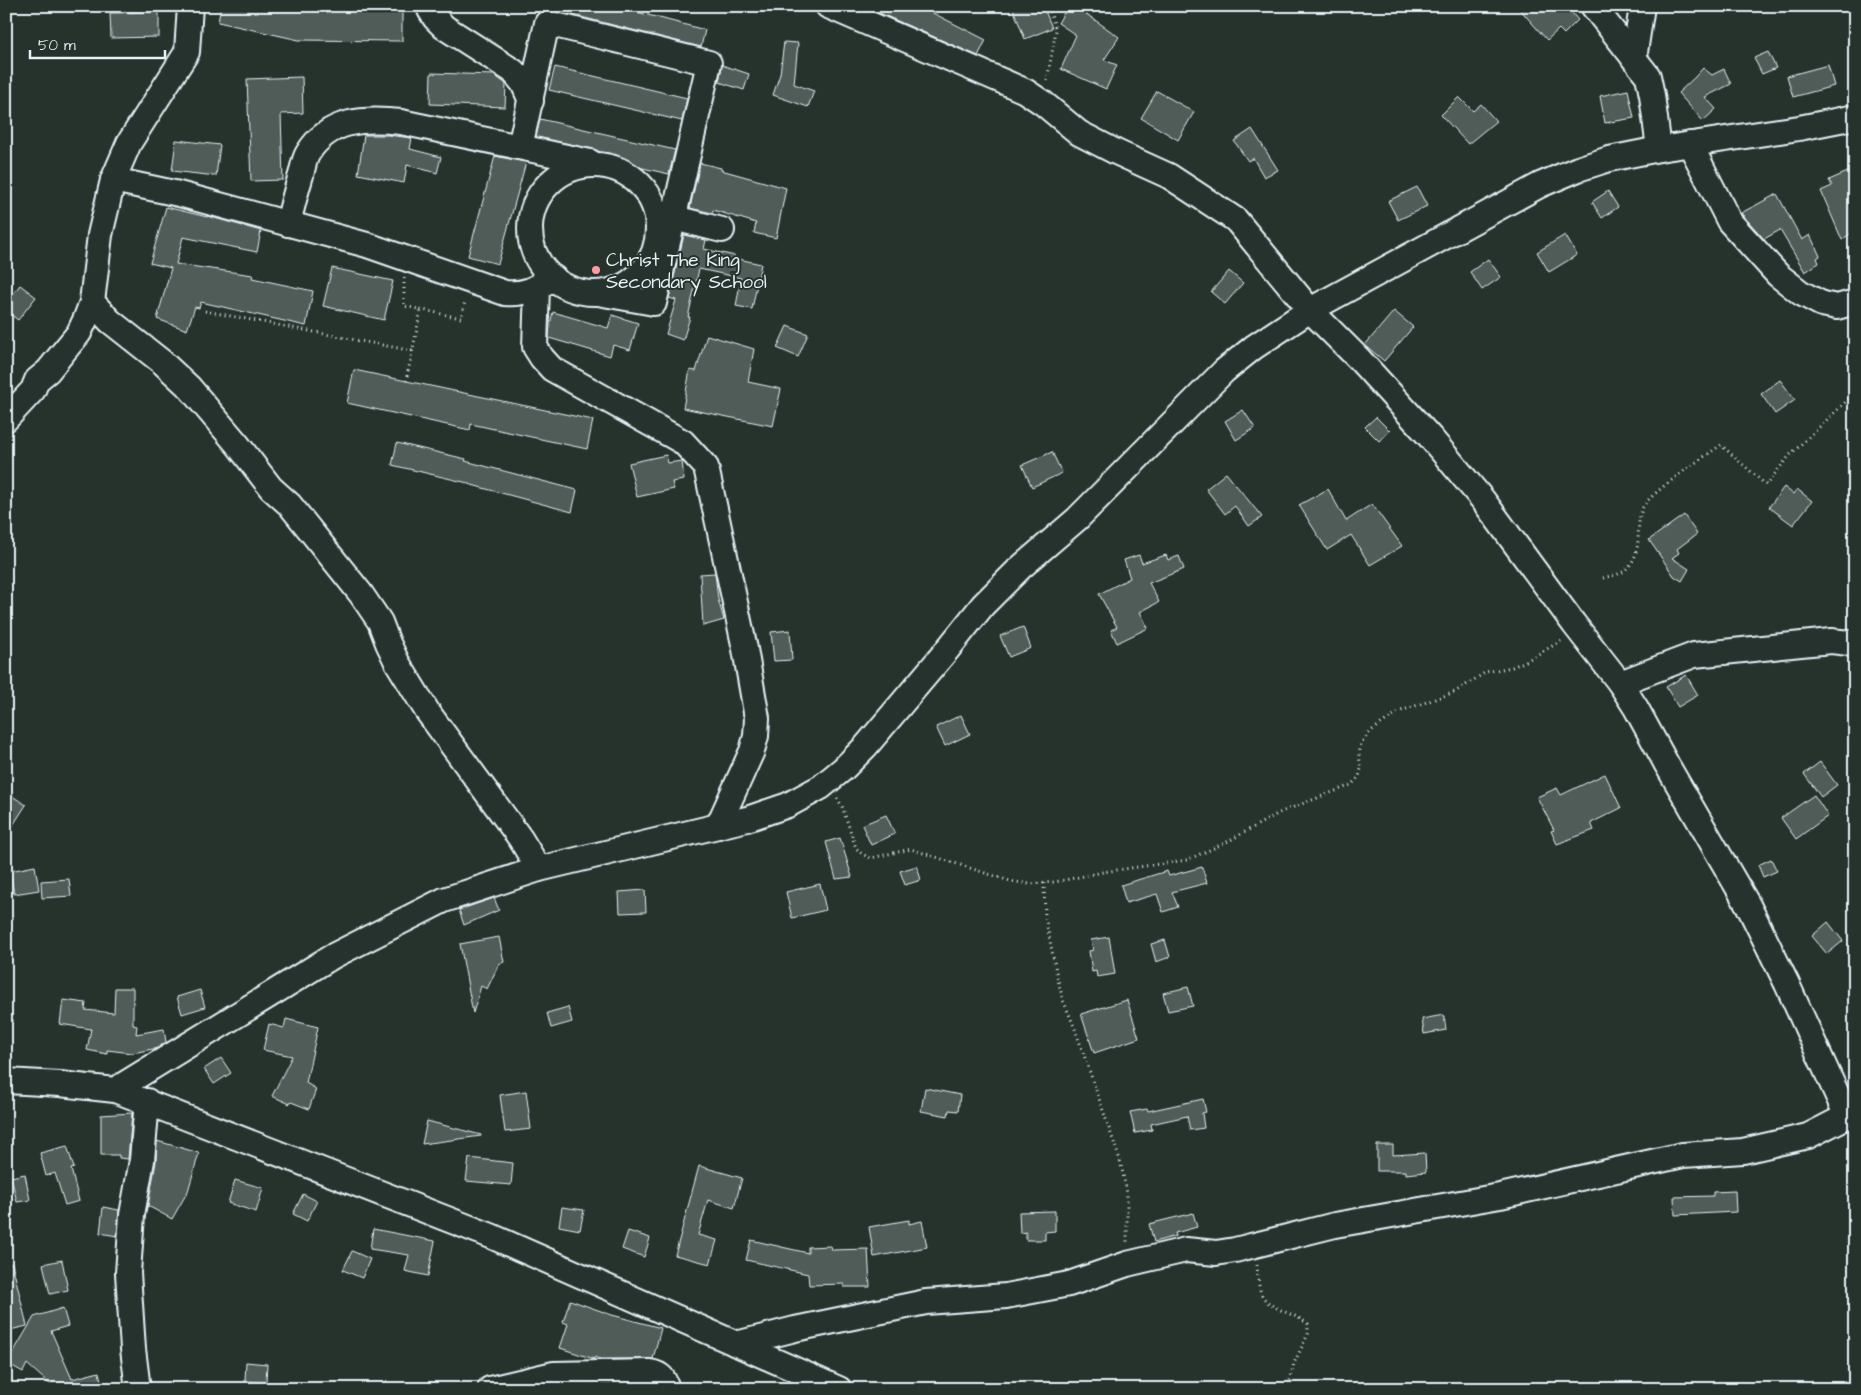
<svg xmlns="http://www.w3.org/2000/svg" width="1861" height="1395" viewBox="0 0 1861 1395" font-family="'Architects Daughter',sans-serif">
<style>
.building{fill:#505c59;stroke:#e8f1f8}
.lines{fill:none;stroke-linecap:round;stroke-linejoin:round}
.minor-casing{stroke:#e8f1f8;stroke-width:28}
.path{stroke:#e8f1f8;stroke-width:3;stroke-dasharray:1 4;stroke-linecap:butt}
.minor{stroke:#26332d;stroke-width:24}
.poi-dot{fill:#ff9aa2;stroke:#26332d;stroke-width:2}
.labels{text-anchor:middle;stroke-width:4;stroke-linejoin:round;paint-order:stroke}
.poi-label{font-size:19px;fill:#e8f1f8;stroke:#26332d;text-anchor:start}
</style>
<rect width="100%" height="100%" fill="#26332d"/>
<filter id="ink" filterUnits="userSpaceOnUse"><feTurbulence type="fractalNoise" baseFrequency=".02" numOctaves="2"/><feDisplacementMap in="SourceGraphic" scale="10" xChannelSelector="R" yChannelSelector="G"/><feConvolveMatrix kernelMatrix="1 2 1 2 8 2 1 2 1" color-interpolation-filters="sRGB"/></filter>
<g filter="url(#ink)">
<g class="building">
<path d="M 221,6 L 319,6 L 318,10 L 402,11 L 402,41 L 299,40 L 218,22 Z"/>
<path d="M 571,6 L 614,6 L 705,30 L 701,47 L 569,14 Z"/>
<path d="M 863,6 L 916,6 L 927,10 L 986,40 L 978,56 Z"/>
<path d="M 1012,6 L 1043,6 L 1052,28 L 1025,39 Z"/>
<path d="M 1068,6 L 1075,6 L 1119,37 L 1104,60 L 1117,65 L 1106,89 L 1061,69 L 1076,35 L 1058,23 Z"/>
<path d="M 1517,6 L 1566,6 L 1578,20 L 1564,34 L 1559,29 L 1547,40 Z"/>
<path d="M 159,12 L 159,37 L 111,38 L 110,13 Z"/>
<path d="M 784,42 L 798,43 L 794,84 L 814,91 L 808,107 L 773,95 L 780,74 Z"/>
<path d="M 1768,52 L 1776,68 L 1762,74 L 1754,58 Z"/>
<path d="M 722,65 L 749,74 L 744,90 L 719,82 Z"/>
<path d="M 1828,65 L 1834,86 L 1793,97 L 1787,76 Z"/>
<path d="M 555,67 L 687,98 L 682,121 L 549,90 Z"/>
<path d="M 1703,68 L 1712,75 L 1724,69 L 1731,84 L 1705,97 L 1716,109 L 1703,121 L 1678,93 L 1695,77 Z"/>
<path d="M 431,73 L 494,75 L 506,84 L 505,107 L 430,104 Z"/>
<path d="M 302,77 L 303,113 L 281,114 L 283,180 L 251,181 L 247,79 Z"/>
<path d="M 1628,90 L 1634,118 L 1605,123 L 1600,96 Z"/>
<path d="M 1157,91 L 1194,112 L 1178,140 L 1141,118 Z"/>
<path d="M 1459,97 L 1473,111 L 1481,104 L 1496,121 L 1468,144 L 1441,115 Z"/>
<path d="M 540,119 L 675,150 L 669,174 L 603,159 L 600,152 L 593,149 L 536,137 Z"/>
<path d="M 1252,129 L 1278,170 L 1264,177 L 1253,158 L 1248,161 L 1234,141 Z"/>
<path d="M 364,135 L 387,135 L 412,138 L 410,149 L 441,157 L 437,173 L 407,165 L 404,183 L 358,174 Z"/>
<path d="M 176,140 L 220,145 L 216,176 L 172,171 Z"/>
<path d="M 495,156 L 526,162 L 498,264 L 468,256 Z"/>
<path d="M 700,163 L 721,168 L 721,170 L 786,188 L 776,238 L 754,233 L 756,223 L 713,210 L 712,213 L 690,208 Z"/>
<path d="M 1850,171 L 1855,183 L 1855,230 L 1842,240 L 1821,191 L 1832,186 L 1829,180 Z"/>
<path d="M 1417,187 L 1427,206 L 1398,220 L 1388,201 Z"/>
<path d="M 1608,191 L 1618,207 L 1602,218 L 1592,202 Z"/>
<path d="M 1777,194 L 1802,240 L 1810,235 L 1820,256 L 1817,258 L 1819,263 L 1805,272 L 1780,230 L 1764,239 L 1741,213 Z"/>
<path d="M 166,207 L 207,217 L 207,216 L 261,231 L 257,252 L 183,237 L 176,264 L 253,275 L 252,278 L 313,291 L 306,326 L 201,302 L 199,308 L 195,307 L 187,330 L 157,319 L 171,268 L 150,263 Z"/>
<path d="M 684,235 L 706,240 L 704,249 L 735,256 L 734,258 L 761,264 L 752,309 L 736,306 L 741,278 L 699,269 L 688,317 L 690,317 L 683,340 L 666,334 L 676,300 L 669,298 Z"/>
<path d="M 1565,235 L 1577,255 L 1549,272 L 1537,252 Z"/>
<path d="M 1488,259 L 1501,277 L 1482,290 L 1470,272 Z"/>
<path d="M 332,268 L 393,281 L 384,320 L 323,306 Z"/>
<path d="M 1229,271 L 1243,283 L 1225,304 L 1211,292 Z"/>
<path d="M 20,285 L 36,297 L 18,320 L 6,311 L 6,288 L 13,294 Z"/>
<path d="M 1394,311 L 1413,327 L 1384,361 L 1365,345 Z"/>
<path d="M 553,312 L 608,328 L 612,315 L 638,323 L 630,350 L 613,345 L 610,356 L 549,338 L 550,324 Z"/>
<path d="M 787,326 L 808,334 L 798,357 L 777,348 Z"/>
<path d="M 707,335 L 754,349 L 748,382 L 781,389 L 773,426 L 683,408 L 690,370 L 696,371 Z"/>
<path d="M 354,370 L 593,420 L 587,449 L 471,424 L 470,430 L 347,403 Z"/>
<path d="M 1780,380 L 1795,400 L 1775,414 L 1761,394 Z"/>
<path d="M 1243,410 L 1255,428 L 1236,440 L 1225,421 Z"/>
<path d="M 1376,417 L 1390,431 L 1379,441 L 1365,427 Z"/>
<path d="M 397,443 L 466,459 L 465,461 L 577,490 L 572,512 L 468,484 L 468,483 L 392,465 Z"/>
<path d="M 1052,452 L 1062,473 L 1032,487 L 1022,465 Z"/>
<path d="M 666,455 L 668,463 L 682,461 L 684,480 L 672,482 L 674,489 L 637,497 L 629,463 Z"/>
<path d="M 1226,473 L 1262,517 L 1249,526 L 1235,506 L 1225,514 L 1206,489 Z"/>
<path d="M 1784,487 L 1793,494 L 1797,489 L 1812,501 L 1793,525 L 1769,507 Z"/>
<path d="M 1328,489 L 1346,521 L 1372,504 L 1402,546 L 1370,565 L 1351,535 L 1327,550 L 1299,505 Z"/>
<path d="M 1684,515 L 1697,534 L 1677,549 L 1679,553 L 1672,558 L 1689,569 L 1682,581 L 1674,576 L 1649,540 Z"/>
<path d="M 1139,555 L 1142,563 L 1166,555 L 1168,560 L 1179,556 L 1184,569 L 1149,583 L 1159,602 L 1140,612 L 1148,628 L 1117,643 L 1111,630 L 1117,627 L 1099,594 L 1130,578 L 1124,560 Z"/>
<path d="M 715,573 L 718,599 L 724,620 L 703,626 L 700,574 Z"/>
<path d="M 1023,627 L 1031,648 L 1009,657 L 1000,636 Z"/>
<path d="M 790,630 L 792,660 L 774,661 L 771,632 Z"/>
<path d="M 1686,675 L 1698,695 L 1678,707 L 1666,687 Z"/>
<path d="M 961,715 L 970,734 L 945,746 L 936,727 Z"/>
<path d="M 1820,762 L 1837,785 L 1821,797 L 1804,774 Z"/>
<path d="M 1605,774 L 1621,808 L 1591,823 L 1594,830 L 1557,844 L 1551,831 L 1554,830 L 1537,797 L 1557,788 L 1561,795 Z"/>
<path d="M 6,792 L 26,805 L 6,836 Z"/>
<path d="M 1814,795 L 1828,816 L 1796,839 L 1781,818 Z"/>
<path d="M 886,815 L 895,834 L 871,845 L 862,825 Z"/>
<path d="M 840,838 L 852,877 L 836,879 L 826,842 Z"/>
<path d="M 1771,859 L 1777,871 L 1763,877 L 1758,865 Z"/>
<path d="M 35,866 L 39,890 L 14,894 L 10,871 Z"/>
<path d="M 917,866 L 921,880 L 905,885 L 900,871 Z"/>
<path d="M 1202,867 L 1207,883 L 1172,892 L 1178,907 L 1163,912 L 1157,894 L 1126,903 L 1121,885 L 1167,871 L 1169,876 Z"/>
<path d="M 69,879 L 71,896 L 42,898 L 41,881 Z"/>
<path d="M 820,884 L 826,910 L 792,918 L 786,892 Z"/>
<path d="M 645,890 L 646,912 L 620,913 L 619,892 Z"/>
<path d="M 494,898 L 499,910 L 464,925 L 459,910 Z"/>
<path d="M 1828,922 L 1843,941 L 1827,954 L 1812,936 Z"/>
<path d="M 499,937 L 504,962 L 499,964 L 487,989 L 481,986 L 473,1013 L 460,944 Z"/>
<path d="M 1109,937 L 1115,974 L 1097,977 L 1096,971 L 1092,972 L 1089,951 L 1093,950 L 1091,940 Z"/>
<path d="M 1165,940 L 1170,957 L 1156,962 L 1151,944 Z"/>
<path d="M 1188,987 L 1193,1006 L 1168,1011 L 1163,993 Z"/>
<path d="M 115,988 L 133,988 L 133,1025 L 137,1026 L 136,1034 L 164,1029 L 166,1042 L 158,1048 L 132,1053 L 107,1050 L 107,1054 L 87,1050 L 91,1029 L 60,1024 L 63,1000 L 86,1003 L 85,1010 L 114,1013 Z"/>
<path d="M 200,990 L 205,1007 L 182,1014 L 177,997 Z"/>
<path d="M 1127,1000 L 1139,1038 L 1094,1053 L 1081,1014 Z"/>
<path d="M 568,1007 L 572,1022 L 551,1028 L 547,1013 Z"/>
<path d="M 1444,1015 L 1446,1030 L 1424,1034 L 1422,1019 Z"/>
<path d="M 286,1019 L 318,1027 L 306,1083 L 316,1089 L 309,1109 L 291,1102 L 290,1104 L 272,1096 L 292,1056 L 263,1050 L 269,1024 L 284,1028 Z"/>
<path d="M 221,1058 L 231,1073 L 214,1084 L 204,1069 Z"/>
<path d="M 925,1088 L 960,1095 L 958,1111 L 949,1110 L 948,1116 L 921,1111 Z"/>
<path d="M 526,1091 L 531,1129 L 505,1132 L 500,1095 Z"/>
<path d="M 1203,1099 L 1206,1112 L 1202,1113 L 1204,1128 L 1190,1130 L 1187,1116 L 1151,1124 L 1152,1130 L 1135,1133 L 1130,1112 L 1147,1109 L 1148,1111 Z"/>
<path d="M 132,1113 L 128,1159 L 119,1158 L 119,1155 L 101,1155 L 101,1115 Z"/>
<path d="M 427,1121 L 481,1135 L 481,1136 L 422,1144 Z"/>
<path d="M 157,1141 L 199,1153 L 188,1191 L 172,1219 L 148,1206 L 156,1162 Z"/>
<path d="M 1377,1145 L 1393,1145 L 1393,1155 L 1425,1153 L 1426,1172 L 1406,1174 L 1406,1171 L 1377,1171 Z"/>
<path d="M 67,1146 L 74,1168 L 71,1169 L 79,1201 L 65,1205 L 55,1173 L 46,1176 L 40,1153 Z"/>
<path d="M 469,1158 L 513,1163 L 511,1185 L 466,1181 Z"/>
<path d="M 699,1166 L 742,1178 L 734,1208 L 708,1200 L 698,1235 L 717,1240 L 710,1264 L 675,1255 Z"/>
<path d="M 25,1174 L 30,1200 L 17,1202 L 11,1177 Z"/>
<path d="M 235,1180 L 263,1188 L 256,1212 L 228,1203 Z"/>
<path d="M 1735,1191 L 1736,1212 L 1675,1215 L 1674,1197 L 1713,1196 L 1713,1192 Z"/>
<path d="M 303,1194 L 317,1201 L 307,1221 L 293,1214 Z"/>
<path d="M 103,1207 L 119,1210 L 117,1236 L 100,1233 Z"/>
<path d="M 562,1207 L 584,1210 L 580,1230 L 559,1226 Z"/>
<path d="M 1055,1211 L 1055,1231 L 1045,1232 L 1045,1240 L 1026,1240 L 1026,1232 L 1020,1233 L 1019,1212 Z"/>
<path d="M 1193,1213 L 1197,1227 L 1175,1233 L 1176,1236 L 1154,1242 L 1149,1224 Z"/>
<path d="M 909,1220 L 909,1224 L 922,1221 L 927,1247 L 874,1257 L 869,1227 Z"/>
<path d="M 373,1229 L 435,1241 L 428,1276 L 405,1271 L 409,1255 L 370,1249 Z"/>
<path d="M 628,1231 L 650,1238 L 644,1257 L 622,1249 Z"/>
<path d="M 751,1240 L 808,1253 L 808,1247 L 831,1246 L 832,1250 L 868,1249 L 870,1287 L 844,1287 L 844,1284 L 809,1285 L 808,1274 L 746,1260 Z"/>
<path d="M 352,1251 L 370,1259 L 362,1278 L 343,1270 Z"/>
<path d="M 62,1260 L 68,1290 L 50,1294 L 43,1264 Z"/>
<path d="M 12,1263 L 27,1326 L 10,1330 L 6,1316 L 6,1264 Z"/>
<path d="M 570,1300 L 612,1315 L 661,1328 L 653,1359 L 599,1359 L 595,1357 L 594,1359 L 560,1348 L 568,1324 L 563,1322 Z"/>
<path d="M 63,1308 L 68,1326 L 51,1331 L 72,1379 L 99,1372 L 103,1389 L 53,1389 L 53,1387 L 27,1364 L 23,1372 L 7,1363 L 34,1317 Z"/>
<path d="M 246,1362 L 267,1364 L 266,1382 L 245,1381 Z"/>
</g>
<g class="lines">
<g class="minor-casing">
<g id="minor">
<path d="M 430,6 L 430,10 L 435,18 L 444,27 L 513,71 L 523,83 L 531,101"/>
<path d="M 828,6 L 1025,91 L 1043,103 L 1079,133 L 1116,152 L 1169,176 L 1236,220 L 1310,310 L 1359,359 L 1430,437 L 1483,500 L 1574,624 L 1620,683 L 1636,708 L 1667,765 L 1748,905 L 1787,984 L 1845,1112 L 1855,1116"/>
<path d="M 1593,6 L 1648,76 L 1652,95 L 1659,149"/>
<path d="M 1634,59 L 1642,6"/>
<path d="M 1690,144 L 1729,221 L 1778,275 L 1801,293 L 1822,304 L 1837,307 L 1855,302"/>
<path d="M 520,147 L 547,23 L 709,63 L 654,303 L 598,293"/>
<circle cx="594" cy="229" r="64"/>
<path d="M 113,180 L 179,194 L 367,245 L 505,293 C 525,295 536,288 554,278"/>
<path d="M 658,214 L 722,230"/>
<path d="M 288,224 C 292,207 296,191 301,175 C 303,168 304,159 308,153 C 329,119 365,118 401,122 L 590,162"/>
<path d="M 537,287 L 535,347 L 542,358 L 552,369 L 683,442 L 706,467 L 745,649 L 757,718 L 756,736 L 752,751 L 718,826"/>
<path d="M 92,302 L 110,321 L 162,362 L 189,387 L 238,445 L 271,488 L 290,505 L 361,594 L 380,622 L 388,643 L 397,662 L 427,711 L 520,838 L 539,869"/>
<path d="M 6,419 L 33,390 L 37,380 L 48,371 L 69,345 L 79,333 L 86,318 L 92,302 L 100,235 L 113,180 L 129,143 L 187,52 L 190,6"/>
<path d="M 1620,683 L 1694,655 L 1831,641 L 1849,643 L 1855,646"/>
<path d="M 6,1081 L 60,1084 L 115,1090 L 491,1236 L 839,1389"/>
<path d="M 115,1090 L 333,956 L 444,900 L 539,869 L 747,819 L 788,805 L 821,787 L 843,769 L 866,746 L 947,650 L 983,605 L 1020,568 L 1077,519 L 1224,371 L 1254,347 L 1310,310 L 1540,185 L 1578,169 L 1609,159 L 1659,149 L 1799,128 L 1855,117"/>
<path d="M 736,1344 L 795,1329 L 926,1302 L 1006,1296 L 1069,1284 L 1127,1264 L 1186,1250 L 1216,1253 L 1235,1250 L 1335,1225 L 1500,1196 L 1683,1155 L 1743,1151 L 1808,1136 L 1849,1115"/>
<path d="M 138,1389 L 133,1349 L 128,1273 L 132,1215 L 142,1160 L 147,1101"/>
<path d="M 490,1389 L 554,1374 L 650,1372 C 661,1374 664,1378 667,1389"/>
</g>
</g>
<g class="path">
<path d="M 1047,81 L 1056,30 L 1048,6"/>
<path d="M 404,278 L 404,306 L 461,318 L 465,301"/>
<path d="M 205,311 L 413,351"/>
<path d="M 406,381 L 421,310"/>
<path d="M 1603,578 C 1609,576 1619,575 1624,571 C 1646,553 1633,528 1643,507 C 1651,492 1704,457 1721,445 L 1766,485 L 1790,455 L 1855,393"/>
<path d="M 837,798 L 842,806 L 856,848 L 862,854 L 871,858 L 911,849 L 1010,881 L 1029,884 L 1055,882 L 1103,872 L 1187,860 L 1225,843 L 1281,812 L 1351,785 L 1359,777 L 1361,769 L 1359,755 L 1361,743 L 1371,731 L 1398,712 L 1455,692 L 1486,672 L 1512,667 L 1526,661 L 1561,641"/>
<path d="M 1044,883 L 1045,916 L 1057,976 L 1063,1000 L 1074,1026 L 1120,1160 L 1127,1193 L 1127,1243"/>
<path d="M 1257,1265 C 1258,1274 1258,1290 1263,1297 C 1273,1311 1295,1313 1308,1324 L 1308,1334 L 1294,1363 L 1288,1389"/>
</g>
<use href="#minor" class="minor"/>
</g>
</g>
<circle class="poi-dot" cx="596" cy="270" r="5"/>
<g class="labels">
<g class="poi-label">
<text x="606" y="266">Christ The King<tspan x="606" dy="22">Secondary School</tspan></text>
</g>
</g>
<rect width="1861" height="1395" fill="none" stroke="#26332d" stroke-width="25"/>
<rect x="12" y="12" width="1836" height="1370" fill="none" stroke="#e8f1f8" stroke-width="2" filter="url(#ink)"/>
<path d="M30 50v8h135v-8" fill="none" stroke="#e8f1f8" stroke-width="2.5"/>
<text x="38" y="50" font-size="15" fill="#e8f1f8" stroke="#26332d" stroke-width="4" paint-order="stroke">50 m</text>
</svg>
